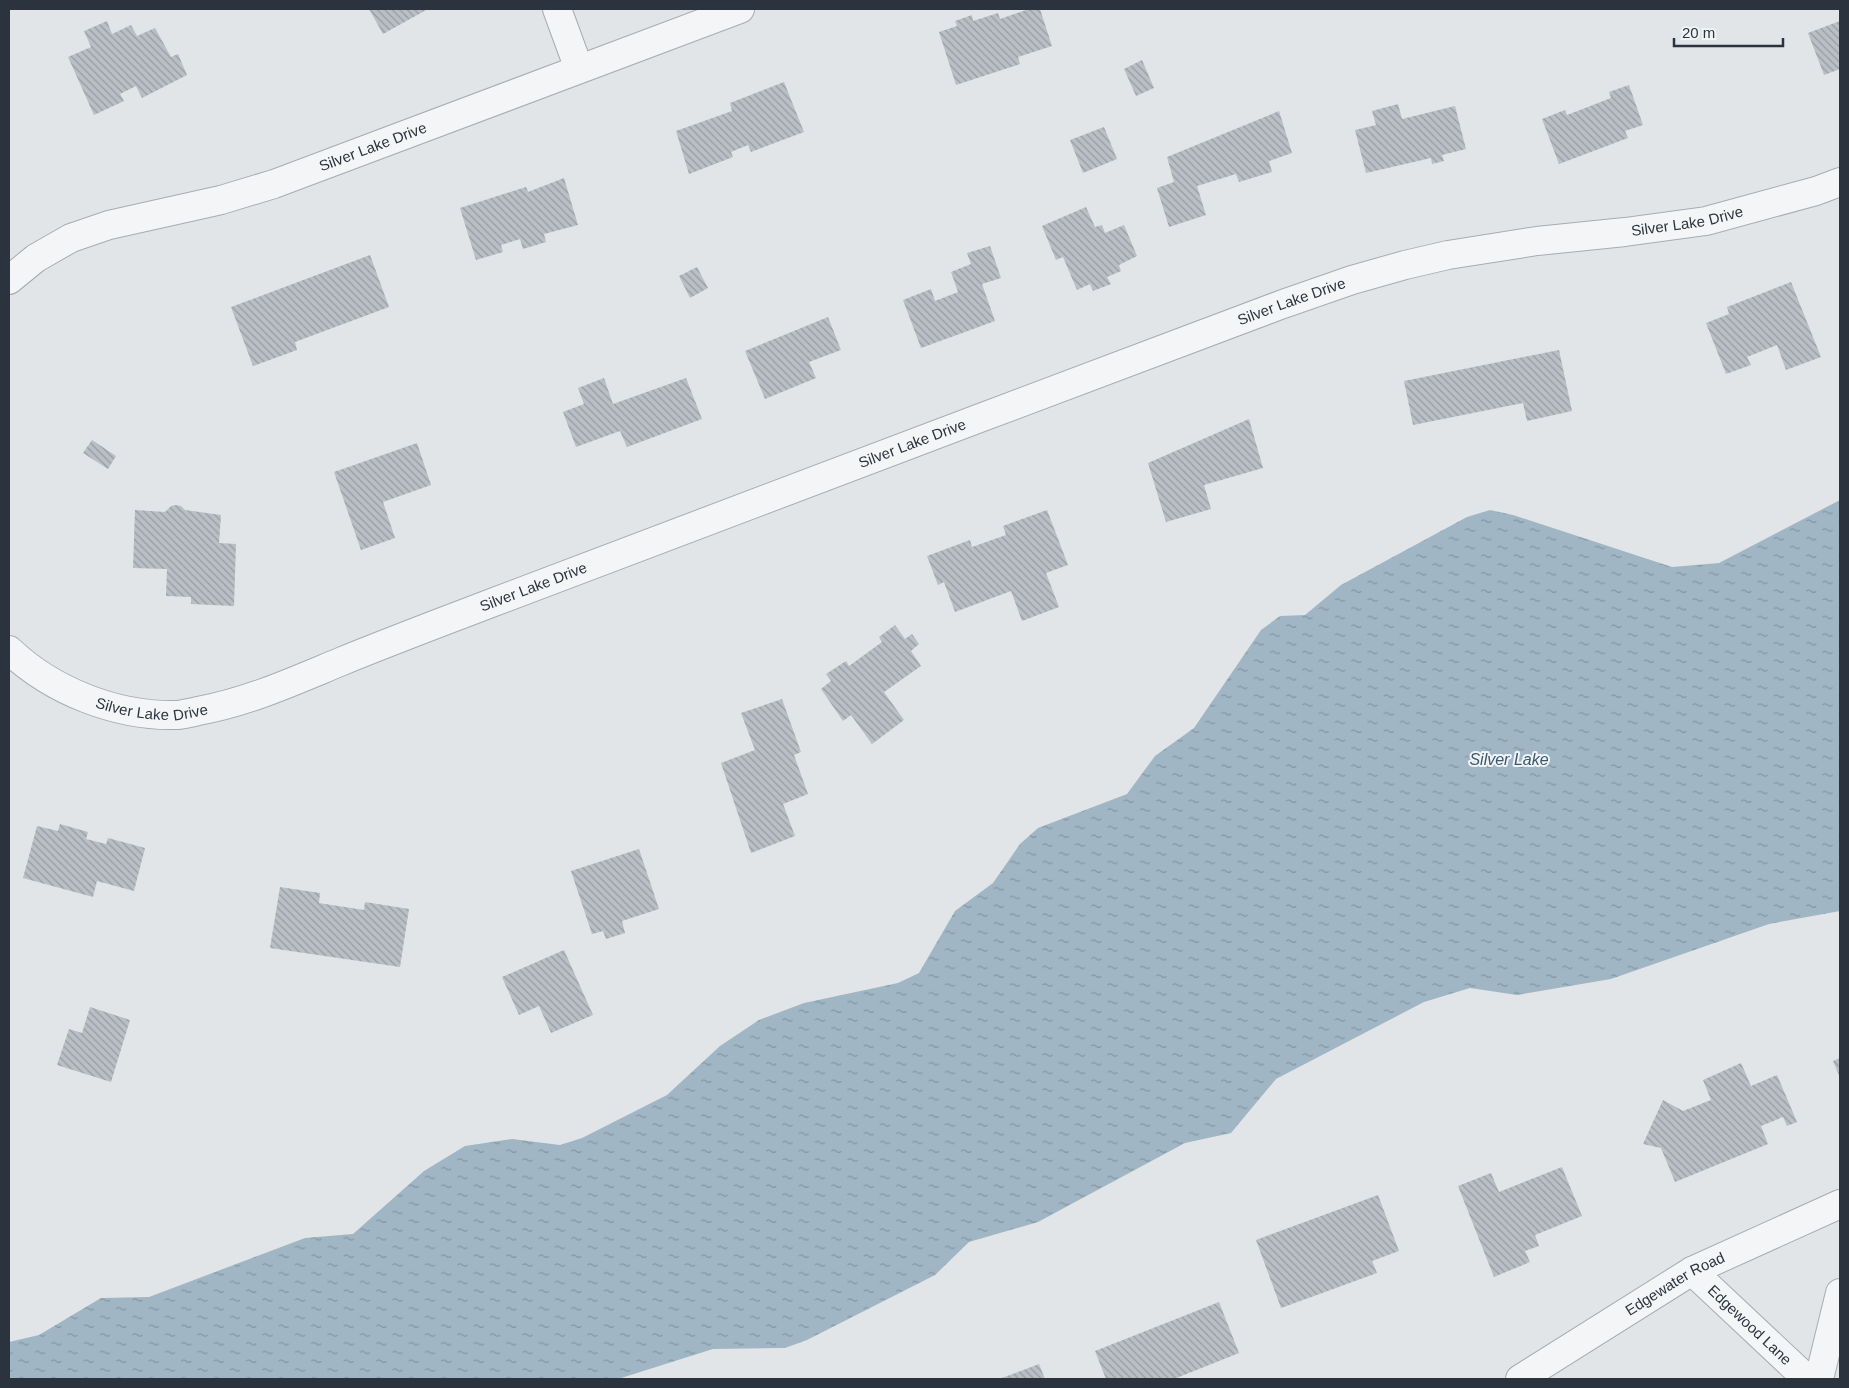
<svg xmlns="http://www.w3.org/2000/svg" width="1849" height="1388" viewBox="0 0 1849 1388" font-family="Arial,sans-serif">
<style>
.water{fill:url(#water-ripples)}
.building{fill:url(#building-back-hatch)}
.lines{fill:none;stroke-linecap:round;stroke-linejoin:round}
.minor-casing{stroke:#a7acb2;stroke-width:30}
.minor{stroke:#f4f5f7;stroke-width:28}
.labels{text-anchor:middle;stroke-width:4;stroke-linejoin:round;paint-order:stroke}
.street-label{font-size:15px;fill:#2b343e;stroke:#f1f4f6}
.water-label{font-size:16px;font-style:italic;fill:#3a576e;stroke:#f1f4f6}
</style>
<defs>
<pattern id="water-ripples" width="26" height="14" patternUnits="userSpaceOnUse" patternTransform="scale(1.25)"><rect width="26" height="14" fill="#a0b6c5"/><path d="M2 4q2-2 4 0t4 0M15 11q2-2 4 0t4 0" fill="none" stroke="#8395a1"/></pattern>
<pattern id="building-back-hatch" width="6" height="6" patternUnits="userSpaceOnUse" patternTransform="scale(1.25)"><rect width="6" height="6" fill="#b9bfc5"/><path d="M-1 5l2 2M0 0l6 6M5-1l2 2" fill="none" stroke="#979ca1"/></pattern>
</defs>
<rect width="100%" height="100%" fill="#e1e5e8"/>
<path class="water" d="M 1840,500 L 1840,911 L 1769,924 L 1611,979 L 1517,995 L 1470,988 L 1424,1002 L 1276,1079 L 1231,1133 L 1185,1143 L 1038,1222 L 969,1242 L 935,1275 L 807,1340 L 785,1348 L 713,1349 L 618,1379 L 9,1379 L 9,1342 L 39,1335 L 101,1298 L 149,1297 L 305,1238 L 353,1234 L 424,1171 L 465,1146 L 512,1139 L 560,1145 L 582,1138 L 667,1095 L 720,1046 L 759,1020 L 804,1003 L 898,983 L 919,973 L 955,911 L 993,883 L 1020,844 L 1038,828 L 1127,794 L 1155,756 L 1194,728 L 1261,630 L 1280,616 L 1305,615 L 1341,585 L 1467,517 L 1490,510 L 1513,515 L 1672,567 L 1719,563 Z"/>
<g class="building">
<path d="M 369,9 L 428,9 L 383,34 Z"/>
<path d="M 1029,9 L 1040,9 L 1052,46 L 1018,57 L 1020,64 L 956,85 L 939,32 L 957,26 L 955,21 L 972,15 L 973,21 L 998,13 L 1000,19 Z"/>
<path d="M 107,21 L 112,34 L 131,25 L 137,36 L 155,28 L 171,57 L 178,54 L 187,75 L 142,98 L 136,86 L 120,94 L 124,101 L 94,115 L 68,57 L 91,47 L 84,31 Z"/>
<path d="M 1840,21 L 1840,69 L 1824,75 L 1808,33 Z"/>
<path d="M 1142,60 L 1154,88 L 1136,96 L 1124,69 Z"/>
<path d="M 784,82 L 804,132 L 751,152 L 748,145 L 731,152 L 733,157 L 689,174 L 676,131 L 732,111 L 730,103 Z"/>
<path d="M 1629,85 L 1643,125 L 1625,131 L 1628,138 L 1559,164 L 1542,119 L 1565,110 L 1567,115 L 1611,98 L 1609,92 Z"/>
<path d="M 1398,104 L 1402,119 L 1455,106 L 1466,149 L 1442,155 L 1444,161 L 1432,164 L 1431,158 L 1366,173 L 1355,130 L 1376,125 L 1372,111 Z"/>
<path d="M 1279,111 L 1292,153 L 1269,161 L 1272,172 L 1239,182 L 1236,174 L 1197,186 L 1206,215 L 1169,227 L 1157,188 L 1174,182 L 1167,157 Z"/>
<path d="M 1104,127 L 1117,159 L 1083,173 L 1070,140 Z"/>
<path d="M 564,178 L 578,225 L 544,234 L 546,242 L 523,249 L 520,239 L 501,245 L 503,252 L 476,260 L 460,208 L 526,187 L 528,192 Z"/>
<path d="M 1086,207 L 1095,227 L 1102,225 L 1105,233 L 1124,225 L 1137,256 L 1119,265 L 1121,271 L 1107,277 L 1111,284 L 1093,291 L 1090,284 L 1077,290 L 1063,257 L 1056,260 L 1042,226 Z"/>
<path d="M 990,246 L 1001,278 L 982,284 L 995,321 L 921,348 L 903,300 L 931,289 L 935,301 L 958,292 L 951,272 L 971,264 L 967,253 Z"/>
<path d="M 370,255 L 389,307 L 295,342 L 297,350 L 253,366 L 231,307 Z"/>
<path d="M 697,267 L 708,288 L 690,298 L 679,276 Z"/>
<path d="M 1791,282 L 1821,357 L 1786,370 L 1777,345 L 1747,357 L 1751,365 L 1726,374 L 1706,323 L 1729,314 L 1727,307 Z"/>
<path d="M 828,317 L 841,350 L 809,362 L 816,378 L 765,399 L 745,351 Z"/>
<path d="M 1559,350 L 1572,411 L 1527,421 L 1523,403 L 1413,425 L 1404,381 Z"/>
<path d="M 604,378 L 613,404 L 686,378 L 702,419 L 627,447 L 620,431 L 576,447 L 563,412 L 584,404 L 578,388 Z"/>
<path d="M 1249,419 L 1263,468 L 1204,485 L 1211,509 L 1166,522 L 1148,463 Z"/>
<path d="M 92,440 L 116,456 L 108,469 L 83,453 Z"/>
<path d="M 417,443 L 431,485 L 383,502 L 395,538 L 361,550 L 334,472 Z"/>
<path d="M 176,505 L 181,506 L 185,510 L 221,515 L 219,543 L 236,544 L 234,606 L 191,604 L 191,597 L 166,596 L 167,569 L 133,568 L 135,510 L 165,512 L 171,506 Z"/>
<path d="M 1047,510 L 1068,565 L 1046,573 L 1059,607 L 1022,621 L 1011,591 L 955,612 L 944,582 L 938,585 L 927,556 L 970,540 L 972,547 L 1006,535 L 1003,526 Z"/>
<path d="M 895,625 L 905,639 L 912,634 L 919,644 L 911,651 L 921,666 L 884,692 L 904,720 L 872,744 L 851,715 L 843,721 L 821,689 L 831,681 L 826,674 L 846,661 L 849,666 L 882,642 L 879,637 Z"/>
<path d="M 782,699 L 801,752 L 794,755 L 808,794 L 783,804 L 795,836 L 751,853 L 721,763 L 755,750 L 741,713 Z"/>
<path d="M 60,824 L 88,832 L 86,839 L 106,844 L 108,838 L 145,848 L 134,891 L 97,881 L 93,897 L 23,878 L 37,826 L 58,831 Z"/>
<path d="M 639,849 L 659,909 L 622,921 L 625,933 L 606,939 L 603,931 L 592,934 L 571,871 Z"/>
<path d="M 280,887 L 320,893 L 319,903 L 364,910 L 365,902 L 409,909 L 400,967 L 270,948 Z"/>
<path d="M 564,950 L 593,1015 L 551,1033 L 539,1006 L 519,1015 L 502,977 Z"/>
<path d="M 90,1007 L 130,1020 L 111,1082 L 57,1065 L 69,1029 L 82,1033 Z"/>
<path d="M 1840,1058 L 1840,1078 L 1833,1061 Z"/>
<path d="M 1741,1063 L 1751,1086 L 1777,1075 L 1797,1122 L 1787,1126 L 1783,1117 L 1761,1126 L 1768,1144 L 1675,1182 L 1661,1148 L 1643,1144 L 1663,1100 L 1683,1111 L 1711,1100 L 1703,1080 Z"/>
<path d="M 1562,1167 L 1582,1216 L 1535,1235 L 1539,1246 L 1525,1251 L 1530,1262 L 1494,1277 L 1458,1186 L 1491,1173 L 1499,1192 Z"/>
<path d="M 1378,1195 L 1399,1251 L 1372,1261 L 1377,1273 L 1281,1308 L 1256,1240 Z"/>
<path d="M 1219,1302 L 1239,1353 L 1174,1379 L 1106,1379 L 1095,1351 Z"/>
<path d="M 1039,1364 L 1045,1379 L 999,1379 Z"/>
</g>
<g class="lines">
<g class="minor-casing">
<g id="minor">
<path d="M 557,9 L 579,69"/>
<path id="s1" d="M 9,280 L 36,258 L 71,238 L 109,225 L 221,200 L 274,184 L 740,9"/>
<path id="s2" d="M 9,650 C 52,691 117,717 178,715 C 184,714 191,713 198,711 C 248,702 294,681 340,662 C 391,641 442,622 494,602 C 756,502 1020,403 1283,304 L 1352,280 L 1405,265 L 1448,255 L 1537,241 L 1625,232 L 1706,221 L 1816,191 L 1840,182"/>
<path id="s3" d="M 1692,1271 L 1807,1379"/>
<path id="s4" d="M 1520,1379 L 1692,1271 L 1840,1204"/>
<path d="M 1819,1379 L 1840,1293"/>
</g>
</g>
<use href="#minor" class="minor"/>
</g>
<g class="labels">
<g class="street-label">
<text dy="5" stroke="none"><textPath href="#s1" startOffset="391">Silver Lake Drive</textPath></text>
<text dy="5" stroke="none"><textPath href="#s2" startOffset="1779">Silver Lake Drive</textPath></text>
<text dy="5" stroke="none"><textPath href="#s2" startOffset="1374">Silver Lake Drive</textPath></text>
<text dy="5" stroke="none"><textPath href="#s2" startOffset="969">Silver Lake Drive</textPath></text>
<text dy="5" stroke="none"><textPath href="#s2" startOffset="564">Silver Lake Drive</textPath></text>
<text dy="5" stroke="none"><textPath href="#s2" startOffset="159">Silver Lake Drive</textPath></text>
<text dy="5" stroke="none"><textPath href="#s4" startOffset="182">Edgewater Road</textPath></text>
<text dy="5" stroke="none"><textPath href="#s3" startOffset="79">Edgewood Lane</textPath></text>
</g>
<g class="water-label">
<text x="1509" y="765">Silver Lake</text>
</g>
</g>
<rect width="1849" height="1388" fill="none" stroke="#2b343e" stroke-width="20"/>
<path d="M1674 38v8h109v-8" fill="none" stroke="#2b343e" stroke-width="2.5"/>
<text x="1682" y="38" font-size="15" fill="#2b343e" stroke="#f1f4f6" stroke-width="4" paint-order="stroke">20 m</text>
</svg>
